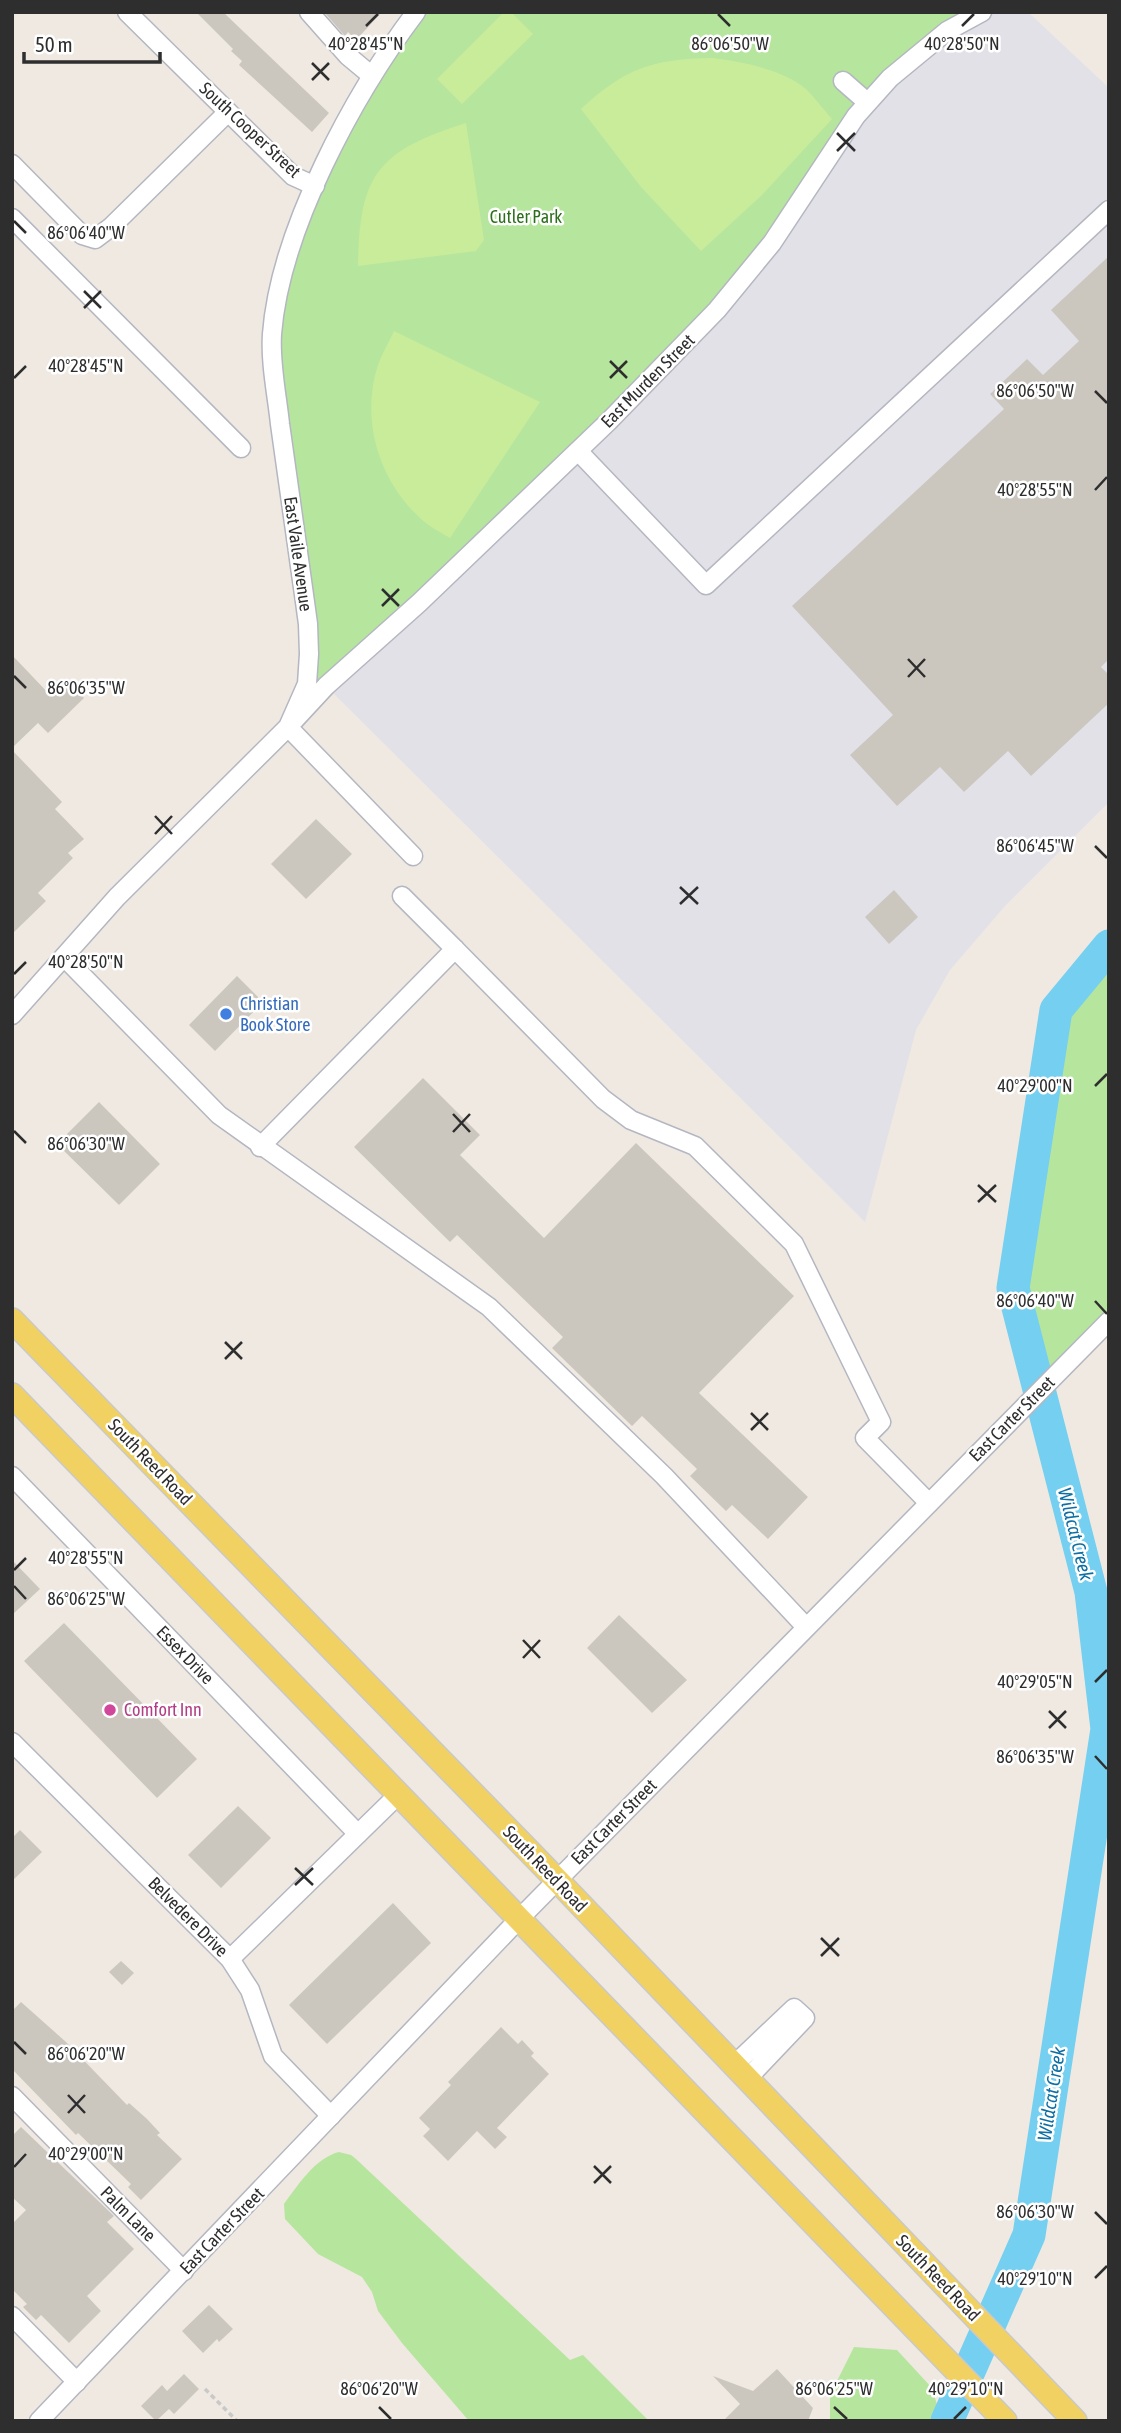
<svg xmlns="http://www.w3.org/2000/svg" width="1121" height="2433" viewBox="0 0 1121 2433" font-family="'Asap Condensed',sans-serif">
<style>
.industrial{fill:#e3e1e8}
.green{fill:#b6e59e}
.pitch{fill:#c9ec9a}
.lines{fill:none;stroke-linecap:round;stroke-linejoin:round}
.river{stroke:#75cff0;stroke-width:33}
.building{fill:#cbc7bf}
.minor-casing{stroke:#b4b7c1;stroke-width:21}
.major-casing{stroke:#c9c9c9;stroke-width:26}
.path{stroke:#c9c9c9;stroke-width:3.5;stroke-dasharray:5 3.5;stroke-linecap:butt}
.minor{stroke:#fff;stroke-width:18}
.major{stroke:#f2d163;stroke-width:23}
.ticks{fill:none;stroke:#2e2e2e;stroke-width:2.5}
.shop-dot{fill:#3f7fe0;stroke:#fff;stroke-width:2.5}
.hotel-dot{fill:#d1479c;stroke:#fff;stroke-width:2.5}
.labels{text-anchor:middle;stroke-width:5;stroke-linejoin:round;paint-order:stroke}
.street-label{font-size:18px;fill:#2e2e2e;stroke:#fff}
.park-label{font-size:18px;fill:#2c6e1b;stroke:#fff}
.shop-label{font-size:18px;fill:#366cbe;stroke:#fff;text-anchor:start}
.hotel-label{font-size:18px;fill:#b23c85;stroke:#fff;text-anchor:start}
.water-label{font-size:19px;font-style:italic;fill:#0d6fa3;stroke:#fff}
.ticks-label{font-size:18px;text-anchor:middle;fill:#2e2e2e;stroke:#fff;stroke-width:5;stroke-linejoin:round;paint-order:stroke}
</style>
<rect width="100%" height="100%" fill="#efe9e1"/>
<path class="industrial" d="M 983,12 L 1028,12 L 1109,88 L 1109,802 L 1005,906 L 950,970 L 916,1030 L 865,1222 L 326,686 L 856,116 Z"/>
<g class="green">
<path d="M 416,12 L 978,12 L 891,78 L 717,310 L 299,704 L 307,684 L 272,335 L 315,186 Z"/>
<path d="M 1109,946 L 1109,1321 L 1039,1392 L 1013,1288 L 1056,1010 Z"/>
<path d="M 339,2152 L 351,2155 L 356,2159 L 570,2360 L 583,2355 L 649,2421 L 469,2421 L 402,2343 L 378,2311 L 372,2292 L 362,2277 L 318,2254 L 285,2219 L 284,2204 C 298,2185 315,2158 339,2152 Z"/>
<path d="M 854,2347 L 897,2350 L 932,2388 L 942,2421 L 830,2421 L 830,2395 Z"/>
</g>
<g class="pitch">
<path d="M 504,12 L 511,12 L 533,34 L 462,104 L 437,79 Z"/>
<path d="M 712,58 C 740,61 784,70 806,89 C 815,98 823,109 832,119 L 762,195 L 701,251 L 641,187 L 581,109 C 625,68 653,59 712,58 Z"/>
<path d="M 466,123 L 484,240 L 476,251 L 358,266 C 359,174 378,151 466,123 Z"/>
<path d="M 394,331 L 540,402 L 450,538 C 440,532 428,526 419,517 C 379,480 360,419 378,365 C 382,354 389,342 394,331 Z"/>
</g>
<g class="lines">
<path class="river" d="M 947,2421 L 1029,2235 L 1107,1729 L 1091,1592 L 1013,1288 L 1056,1010 L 1109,946"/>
</g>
<g class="building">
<path d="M 196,12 L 223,12 L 329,113 L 312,132 L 239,65 L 242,61 L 231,51 L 233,49 Z"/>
<path d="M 324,12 L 382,12 L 356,40 L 348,32 L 345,36 Z"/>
<path d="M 1109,256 L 1109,659 L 1101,667 L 1109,675 L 1109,703 L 1031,776 L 1008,751 L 964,792 L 940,767 L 897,806 L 850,755 L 893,715 L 792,606 L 1004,409 L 990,394 L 1027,359 L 1043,375 L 1079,341 L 1051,310 Z"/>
<path d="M 12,655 L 51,696 L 67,680 L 84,698 L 48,733 L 38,723 L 12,748 Z"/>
<path d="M 12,750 L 62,802 L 55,809 L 84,839 L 68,853 L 73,858 L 38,893 L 46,901 L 12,934 Z"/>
<path d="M 316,819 L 352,854 L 306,899 L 271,864 Z"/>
<path d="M 894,890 L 918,917 L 889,944 L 865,917 Z"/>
<path d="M 237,976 L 263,1002 L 215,1051 L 189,1025 Z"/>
<path d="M 423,1078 L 480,1135 L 460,1155 L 544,1238 L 636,1143 L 794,1296 L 699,1393 L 808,1497 L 768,1539 L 732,1505 L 726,1511 L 690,1476 L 697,1469 L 642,1416 L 632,1426 L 552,1348 L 563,1337 L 457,1235 L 450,1242 L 354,1147 Z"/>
<path d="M 99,1102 L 160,1164 L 119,1205 L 57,1144 Z"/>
<path d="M 12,1560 L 40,1589 L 12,1615 Z"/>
<path d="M 619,1615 L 687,1680 L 652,1713 L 587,1648 Z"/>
<path d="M 64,1623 L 197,1759 L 157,1798 L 24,1661 Z"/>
<path d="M 238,1806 L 271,1838 L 221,1888 L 188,1855 Z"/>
<path d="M 20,1830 L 42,1852 L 12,1881 L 12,1838 Z"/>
<path d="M 393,1903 L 431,1943 L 327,2044 L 289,2005 Z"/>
<path d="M 121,1961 L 134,1973 L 122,1985 L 109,1972 Z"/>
<path d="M 21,2002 L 66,2042 L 127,2105 L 129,2103 L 147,2119 L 160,2133 L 157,2135 L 182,2159 L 141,2200 L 128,2187 L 131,2184 L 78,2133 L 76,2135 L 12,2069 L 12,2011 Z"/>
<path d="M 501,2027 L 518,2044 L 522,2040 L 534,2053 L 531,2056 L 549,2074 L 497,2128 L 507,2137 L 495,2149 L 477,2131 L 448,2161 L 423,2136 L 430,2129 L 419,2118 L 451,2085 L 448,2082 Z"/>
<path d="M 21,2127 L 114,2216 L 107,2222 L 134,2249 L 87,2296 L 101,2311 L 69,2343 L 41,2315 L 36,2320 L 23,2307 L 27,2304 L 12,2289 L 12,2224 L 26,2210 L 12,2197 L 12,2136 Z"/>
<path d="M 209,2305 L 233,2329 L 219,2342 L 217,2339 L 203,2353 L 182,2331 Z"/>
<path d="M 777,2369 L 813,2408 L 808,2421 L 723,2421 L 740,2404 L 713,2376 L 753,2391 Z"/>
<path d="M 184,2374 L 199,2389 L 174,2414 L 169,2409 L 156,2421 L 141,2406 L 162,2385 L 167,2391 Z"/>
</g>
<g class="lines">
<g class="minor-casing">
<g id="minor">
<path d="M 127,12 L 293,176 L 315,186"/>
<path d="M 309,12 L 348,56 L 372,76"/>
<path d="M 843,81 L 867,102"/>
<path d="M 12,164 L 82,235 L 95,239 L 111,227 L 228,112"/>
<path d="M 12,218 L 241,448"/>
<path d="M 578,451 L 706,585 L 1109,210"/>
<path d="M 413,856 L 288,727 L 326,686 L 419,603 L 609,421 L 717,310 L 772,243 L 856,116 L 890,78 L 947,31 L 982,12"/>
<path d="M 402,896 L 455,949"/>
<path d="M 64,957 L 219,1115 L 489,1307 L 664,1476 L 806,1627"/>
<path d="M 12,1015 L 117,897 L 288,727 L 307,684 L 309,654 L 308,624 C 299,557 289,490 280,424 C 277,395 270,363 272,334 C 280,230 354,94 416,12"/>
<path d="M 260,1147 L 455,949 L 603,1099 L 631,1120 L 695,1146 L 794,1244 L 881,1422 L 865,1438 L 929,1503"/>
<path d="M 12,1476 L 358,1834"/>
<path d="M 12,1742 L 230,1959 L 250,1990 L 273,2056 L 331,2116"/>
<path d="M 230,1959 L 399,1794"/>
<path d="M 734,2065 L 794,2008 L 805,2018 L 747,2079"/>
<path d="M 12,2096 L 184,2271"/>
<path d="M 12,2316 L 77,2382"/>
<path d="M 39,2421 L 519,1919 L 1109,1321"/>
</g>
</g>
<g class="major-casing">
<g id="major">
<path d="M 12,1320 L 557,1880 L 1075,2421"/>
<path d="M 12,1395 L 1005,2421"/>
</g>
</g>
<path class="path" d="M 205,2389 L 237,2421"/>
<use href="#minor" class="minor"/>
<use href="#major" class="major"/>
</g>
<path class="ticks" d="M 718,14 L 730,26M 366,26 L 378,14M 962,26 L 974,14M 312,63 L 329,80M 312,80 L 329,63M 837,133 L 855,151M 837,151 L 855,133M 14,221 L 26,233M 84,291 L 101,308M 84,308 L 101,291M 610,361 L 627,378M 14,378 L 26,366M 610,378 L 627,361M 1095,391 L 1107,403M 1095,490 L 1107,477M 382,589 L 399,606M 382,606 L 399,589M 908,659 L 925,677M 14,676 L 26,688M 908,677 L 925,659M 155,816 L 172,834M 155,834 L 172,816M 1095,846 L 1107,858M 680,887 L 698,904M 680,904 L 698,887M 14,974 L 26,962M 1095,1086 L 1107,1074M 453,1114 L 470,1132M 14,1131 L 26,1143M 453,1132 L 470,1114M 978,1185 L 996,1202M 978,1202 L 996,1185M 1095,1301 L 1107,1314M 225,1342 L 242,1359M 225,1359 L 242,1342M 751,1413 L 768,1430M 751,1430 L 768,1413M 14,1570 L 26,1558M 14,1586 L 26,1599M 523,1640 L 540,1658M 523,1658 L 540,1640M 1095,1682 L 1107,1670M 1049,1711 L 1066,1728M 1049,1728 L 1066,1711M 1095,1756 L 1107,1769M 295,1868 L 313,1885M 295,1885 L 313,1868M 821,1938 L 839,1956M 821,1956 L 839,1938M 14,2042 L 26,2054M 68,2095 L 85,2113M 68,2113 L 85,2095M 594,2166 L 611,2183M 14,2167 L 26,2154M 594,2183 L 611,2166M 1095,2212 L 1107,2224M 1095,2278 L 1107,2266M 379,2407 L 391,2419M 834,2407 L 847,2419M 954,2419 L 966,2407"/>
<circle class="shop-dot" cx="226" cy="1014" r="7"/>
<circle class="hotel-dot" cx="110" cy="1710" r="7"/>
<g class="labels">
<g class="street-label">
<text transform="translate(250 130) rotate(43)" y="6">South Cooper Street</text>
<text transform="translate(648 381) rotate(-45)" y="6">East Murden Street</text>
<text transform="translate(298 554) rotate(82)" y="6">East Vaile Avenue</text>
<text transform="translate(1012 1419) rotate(-45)" y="6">East Carter Street</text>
<text transform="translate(150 1462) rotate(46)" y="6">South Reed Road</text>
<text transform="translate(185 1655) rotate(46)" y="6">Essex Drive</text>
<text transform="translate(614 1822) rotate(-45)" y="6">East Carter Street</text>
<text transform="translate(545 1869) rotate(46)" y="6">South Reed Road</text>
<text transform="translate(188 1917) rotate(45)" y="6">Belvedere Drive</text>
<text transform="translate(128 2214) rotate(45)" y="6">Palm Lane</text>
<text transform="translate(222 2231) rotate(-46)" y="6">East Carter Street</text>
<text transform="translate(938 2278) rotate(46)" y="6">South Reed Road</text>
</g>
<g class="park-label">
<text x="526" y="223">Cutler Park</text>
</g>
<g class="shop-label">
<text x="240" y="1010">Christian<tspan x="240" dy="21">Book Store</tspan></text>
</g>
<g class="hotel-label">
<text x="124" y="1716">Comfort Inn</text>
</g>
<g class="water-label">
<text transform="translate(1076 1534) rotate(76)" y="7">Wildcat Creek</text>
<text transform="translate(1051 2094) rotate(-81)" y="7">Wildcat Creek</text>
</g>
</g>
<g class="ticks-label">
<text x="366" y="50">40°28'45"N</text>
<text x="730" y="50">86°06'50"W</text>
<text x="962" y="50">40°28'50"N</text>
<text x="86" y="239">86°06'40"W</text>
<text x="86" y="372">40°28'45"N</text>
<text x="1035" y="397">86°06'50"W</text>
<text x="1035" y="496">40°28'55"N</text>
<text x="86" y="694">86°06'35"W</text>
<text x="1035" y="852">86°06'45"W</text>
<text x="86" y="968">40°28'50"N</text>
<text x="1035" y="1092">40°29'00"N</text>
<text x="86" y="1150">86°06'30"W</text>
<text x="1035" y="1307">86°06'40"W</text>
<text x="86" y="1564">40°28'55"N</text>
<text x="86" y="1605">86°06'25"W</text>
<text x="1035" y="1688">40°29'05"N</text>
<text x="1035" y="1763">86°06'35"W</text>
<text x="86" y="2060">86°06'20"W</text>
<text x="86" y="2160">40°29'00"N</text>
<text x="1035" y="2218">86°06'30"W</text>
<text x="1035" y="2285">40°29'10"N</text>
<text x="379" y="2395">86°06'20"W</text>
<text x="834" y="2395">86°06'25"W</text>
<text x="966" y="2395">40°29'10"N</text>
</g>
<rect width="1121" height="2433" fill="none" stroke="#2e2e2e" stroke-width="28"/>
<path d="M24 52v10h136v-10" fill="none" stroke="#2e2e2e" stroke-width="3.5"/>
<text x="35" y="52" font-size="21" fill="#2e2e2e" stroke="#ffffff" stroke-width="5" paint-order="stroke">50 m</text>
</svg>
